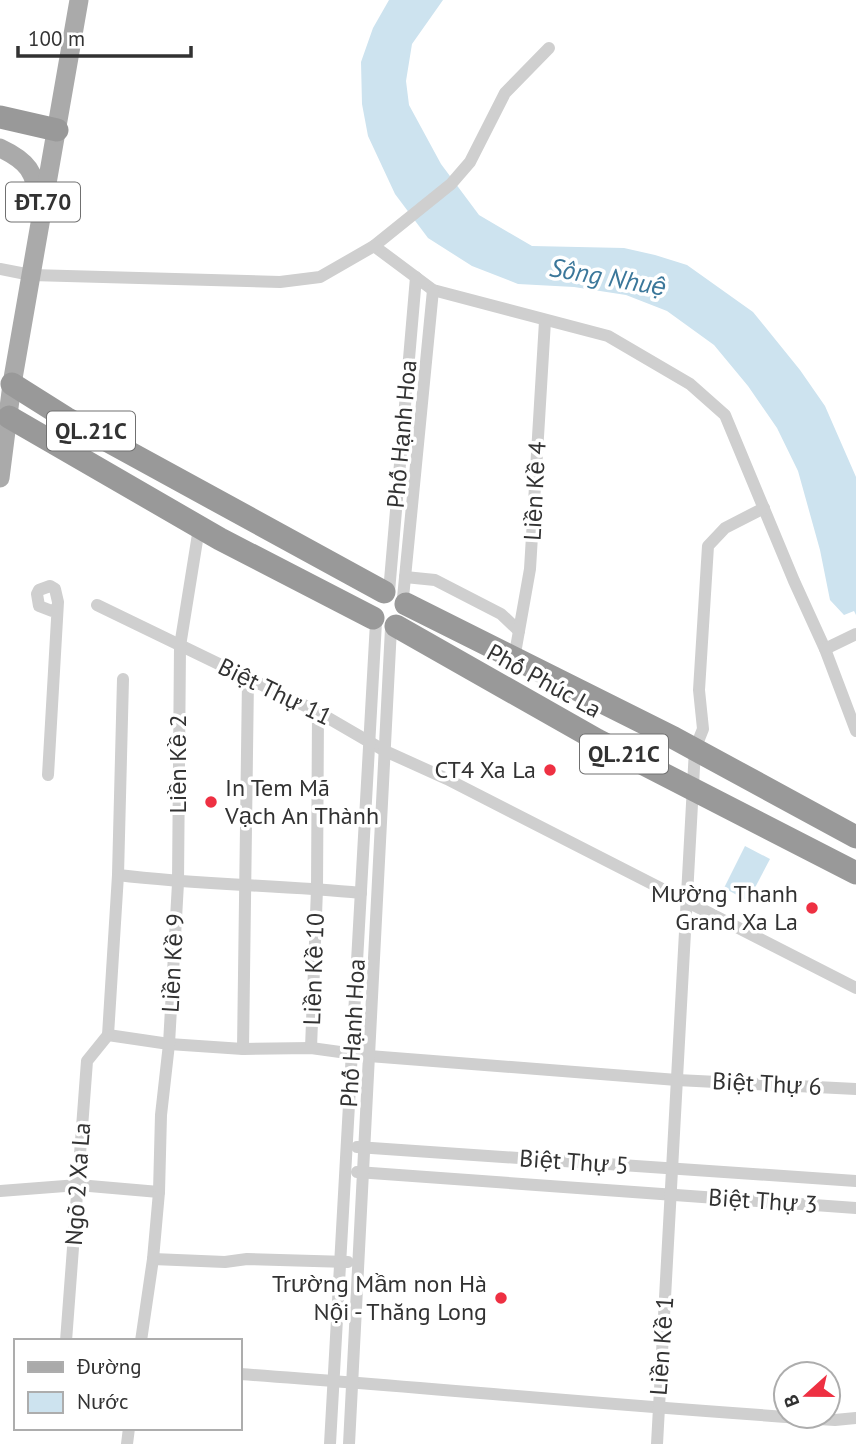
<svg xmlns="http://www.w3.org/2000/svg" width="856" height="1444" viewBox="0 0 856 1444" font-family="'PT Sans',sans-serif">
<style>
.water{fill:#cde3ef}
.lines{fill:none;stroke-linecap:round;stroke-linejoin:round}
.street{stroke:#cfcfcf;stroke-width:12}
.primary{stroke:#aaa;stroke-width:19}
.highway{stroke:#999;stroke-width:23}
.poi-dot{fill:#ee3042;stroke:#fff;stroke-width:2.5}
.labels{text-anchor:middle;stroke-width:7;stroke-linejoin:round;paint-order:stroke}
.shield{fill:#fff;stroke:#707070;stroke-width:2}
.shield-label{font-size:23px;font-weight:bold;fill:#323232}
.street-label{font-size:24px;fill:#323232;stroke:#fff}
.poi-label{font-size:24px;fill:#323232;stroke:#fff;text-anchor:end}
.water-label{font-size:26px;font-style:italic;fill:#3b779a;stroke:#fff}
</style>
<rect width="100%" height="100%" fill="#fff"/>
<g class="water">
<path d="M 389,0 L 443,0 L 412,44 L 406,81 L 409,105 L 441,164 L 479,215 L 532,246 L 624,248 L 655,255 L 687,265 L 753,312 L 800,370 L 825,406 L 856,477 L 856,615 L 854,611 L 844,615 L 830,600 L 820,550 L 798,471 L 777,428 L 748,386 L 714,345 L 667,311 L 626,295 L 574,287 L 518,284 L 472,266 L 428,238 L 395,194 L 368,136 L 362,104 L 361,62 L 373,28 Z"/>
<path d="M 745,846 L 770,859 L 748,901 L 724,888 Z"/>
</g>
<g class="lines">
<g class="street">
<path d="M 374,246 L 433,290 L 608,336 L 690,384 L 725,415 L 794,581 L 825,649 L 856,731"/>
<path d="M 0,269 L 31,275 L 280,282 L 320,277 L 374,246 L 451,184 L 470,162 L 505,93 L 549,48"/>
<path d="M 405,577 L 435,580 L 501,614 L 519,631"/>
<path d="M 389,592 L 416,277"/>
<path d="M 403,598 L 433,290"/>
<path d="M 97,605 L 318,712 L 385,751 L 447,779 L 856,988"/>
<path d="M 825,649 L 856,634"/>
<path d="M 514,659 L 530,569 L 545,321"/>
<path d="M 48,775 L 58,602 L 55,589 L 50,586 L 39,590 L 37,594 L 39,606 L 52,611 L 57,608"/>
<path d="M 118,875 C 199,885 280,885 361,893"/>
<path d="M 108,1035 L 169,1044 L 243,1049 L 311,1048 L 369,1056 L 677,1080 L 856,1089"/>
<path d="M 108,1035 L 118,875 L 123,679"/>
<path d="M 311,1048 L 317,889 L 318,712"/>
<path d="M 243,1049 L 248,679"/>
<path d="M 357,1147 L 856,1181"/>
<path d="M 357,1172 L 856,1208"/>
<path d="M 0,1191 L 78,1185 L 159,1192"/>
<path d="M 153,1259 L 225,1262 L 247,1259 L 348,1262"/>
<path d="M 66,1341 L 87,1061 L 108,1035"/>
<path d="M 141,1341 L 153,1259 L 159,1192 L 161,1115 L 169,1044 L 178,883 L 180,646 L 199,528"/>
<path d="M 240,1374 C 438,1388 636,1408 835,1420 L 856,1418"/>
<path d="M 127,1444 L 129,1428"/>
<path d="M 330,1444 L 376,622"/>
<path d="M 349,1444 L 391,628"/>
<path d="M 657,1444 L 695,749 L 703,729 L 699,690 L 708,546 L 725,528 L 764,508"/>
</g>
<g class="primary">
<path d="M 0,148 C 28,161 35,172 39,202"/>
<path d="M 0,478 L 12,384 L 79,0"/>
</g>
<g class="highway">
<path d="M 0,117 L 57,130"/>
<path d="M 12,384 L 66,418 L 384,592"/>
<path d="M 9,417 L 220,539 L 373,618"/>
<path d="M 406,604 L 674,738 L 856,837"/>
<path d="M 396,626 L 597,740 L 856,873"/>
</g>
</g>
<g class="poi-dot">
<circle cx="550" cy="770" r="7"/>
<circle cx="211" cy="802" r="7"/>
<circle cx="812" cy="908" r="7"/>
<circle cx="501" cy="1298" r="7"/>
</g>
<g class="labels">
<g class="shield">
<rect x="6" y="182.5" width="74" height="39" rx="5"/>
<rect x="47" y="411.5" width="88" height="39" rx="5"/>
<rect x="580" y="734.5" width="88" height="39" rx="5"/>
</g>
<g class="shield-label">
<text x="43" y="210">ĐT.70</text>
<text x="91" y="439">QL.21C</text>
<text x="624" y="762">QL.21C</text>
</g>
<g class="street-label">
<text transform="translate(402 434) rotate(-85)" y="8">Phố Hạnh Hoa</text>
<text transform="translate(535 491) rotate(-87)" y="8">Liền Kề 4</text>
<text transform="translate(544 681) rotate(29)" y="8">Phố Phúc La</text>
<text transform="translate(275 692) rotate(26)" y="8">Biệt Thự 11</text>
<text transform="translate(178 764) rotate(-90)" y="8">Liền Kề 2</text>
<text transform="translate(173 963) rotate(-87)" y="8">Liền Kề 9</text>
<text transform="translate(314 969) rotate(-88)" y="8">Liền Kề 10</text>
<text transform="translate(353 1033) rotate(-87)" y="8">Phố Hạnh Hoa</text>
<text transform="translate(767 1084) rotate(3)" y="8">Biệt Thự 6</text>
<text transform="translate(574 1162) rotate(4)" y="8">Biệt Thự 5</text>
<text transform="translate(78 1184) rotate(-86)" y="8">Ngõ 2 Xa La</text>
<text transform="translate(763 1201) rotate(4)" y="8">Biệt Thự 3</text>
<text transform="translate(662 1346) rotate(-86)" y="8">Liền Kề 1</text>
</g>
<g class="poi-label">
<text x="536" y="778">CT4 Xa La</text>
<text x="225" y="796" text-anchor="start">In Tem Mã<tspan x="225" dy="28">Vạch An Thành</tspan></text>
<text x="798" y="902">Mường Thanh<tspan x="798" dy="28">Grand Xa La</tspan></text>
<text x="487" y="1292">Trường Mầm non Hà<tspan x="487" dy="28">Nội - Thăng Long</tspan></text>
</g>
<g class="water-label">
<text transform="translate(608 277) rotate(10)" y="9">Sông Nhuệ</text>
</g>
</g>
<rect x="14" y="1339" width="228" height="91" fill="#ffffff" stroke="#adadad" stroke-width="2"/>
<rect x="28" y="1362" width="35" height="10" fill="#aaaaaa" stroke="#adadad" stroke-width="2"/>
<text x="77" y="1374" font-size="21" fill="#323232">Đường</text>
<rect x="28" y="1392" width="35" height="21" fill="#cde3ef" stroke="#adadad" stroke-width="2"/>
<text x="77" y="1409" font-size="21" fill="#323232">Nước</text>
<g transform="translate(807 1395) rotate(249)"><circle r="33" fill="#ffffff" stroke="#adadad" stroke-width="2"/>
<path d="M0-5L12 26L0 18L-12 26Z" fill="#ee3042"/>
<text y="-10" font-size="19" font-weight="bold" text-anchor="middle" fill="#323232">B</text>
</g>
<path d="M18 46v10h173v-10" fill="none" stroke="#323232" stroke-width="3.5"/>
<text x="28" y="46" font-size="21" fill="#323232" stroke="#ffffff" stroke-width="5" paint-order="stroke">100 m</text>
</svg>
